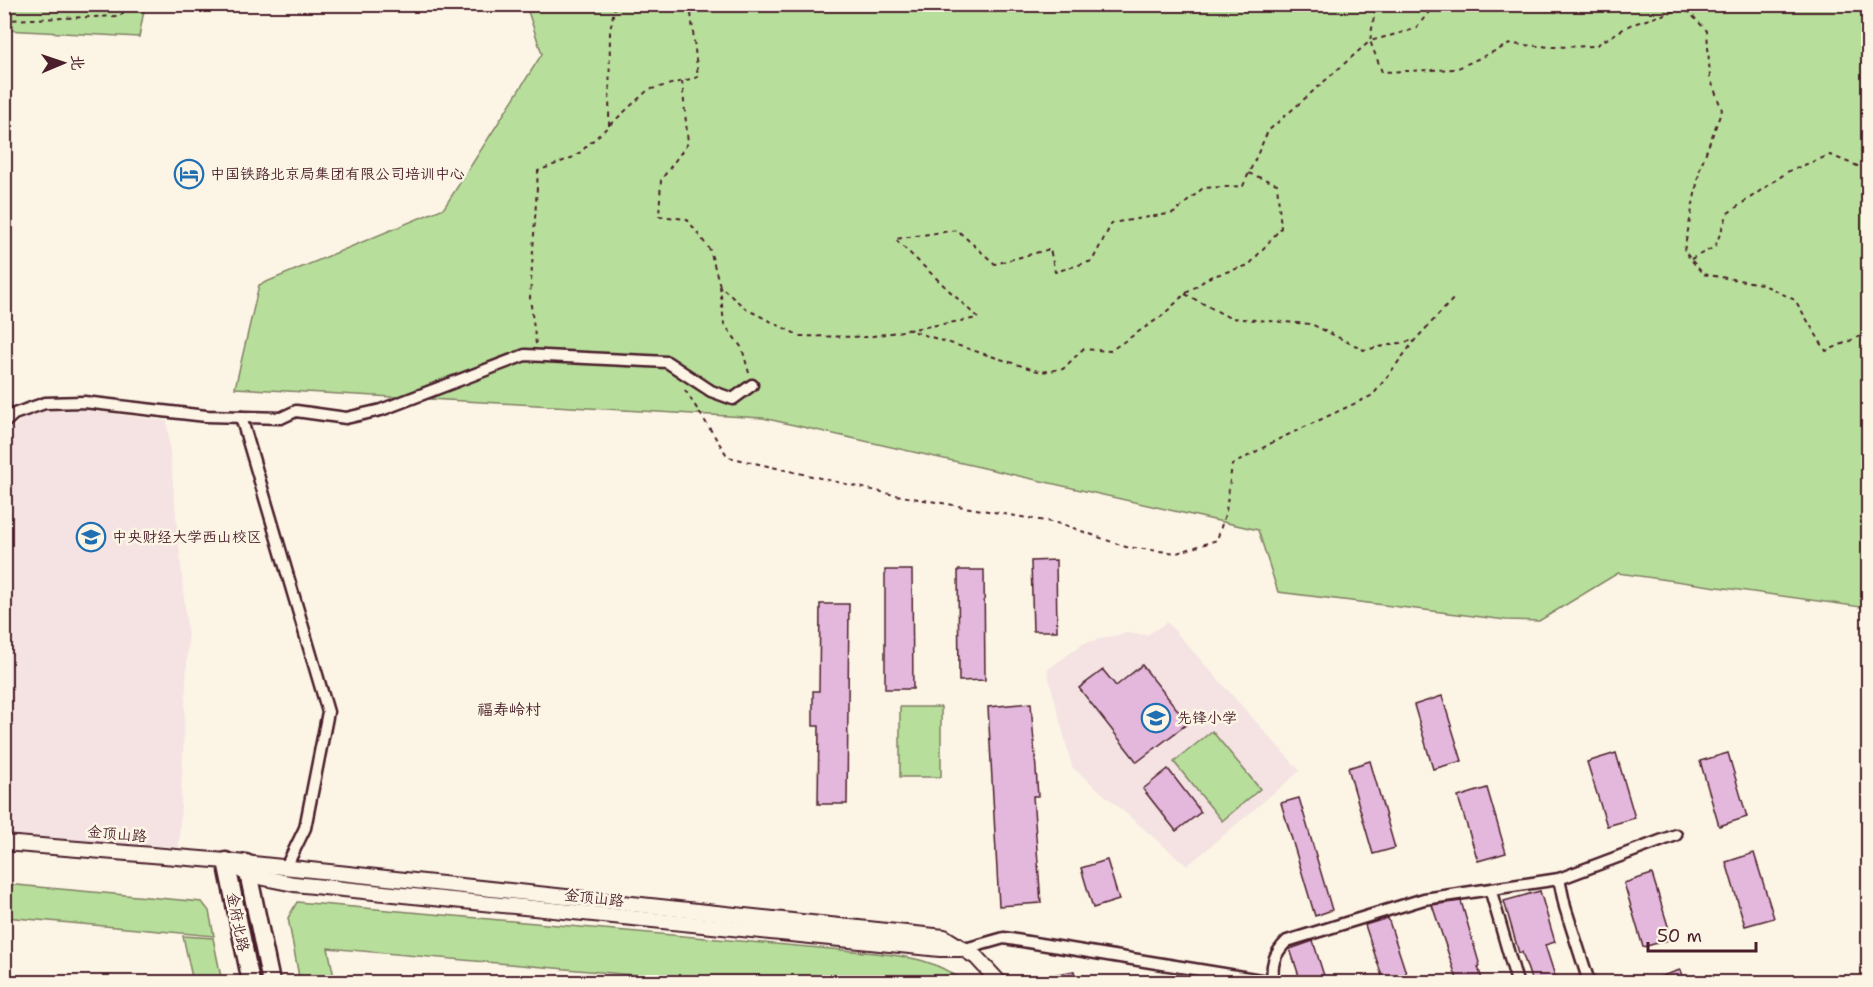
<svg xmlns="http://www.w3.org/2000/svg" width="1873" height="987" viewBox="0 0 1873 987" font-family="'Shantell Sans','LXGW WenKai TC',sans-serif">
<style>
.built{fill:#f4e3e2}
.green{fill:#b7df9b;stroke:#807f63;stroke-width:1.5}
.building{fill:#e3b8dc;stroke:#4a1f2b;stroke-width:1.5}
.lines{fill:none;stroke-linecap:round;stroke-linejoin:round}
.minor-casing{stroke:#4a1f2b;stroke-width:15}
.tertiary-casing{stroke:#4a1f2b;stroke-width:18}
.secondary-casing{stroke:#4a1f2b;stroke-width:21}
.path{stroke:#4a1f2b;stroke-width:2;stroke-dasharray:4.5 4.5;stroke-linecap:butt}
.minor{stroke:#fcf5e5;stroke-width:10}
.tertiary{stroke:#fcf5e5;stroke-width:14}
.secondary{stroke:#fcf5e5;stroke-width:16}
.labels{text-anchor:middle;stroke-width:5;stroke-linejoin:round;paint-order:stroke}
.poi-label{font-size:15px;fill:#4a1f2b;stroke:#fcf5e5;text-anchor:start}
.street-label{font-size:15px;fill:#4a1f2b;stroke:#fcf5e5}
.neighbourhood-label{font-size:16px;fill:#4a1f2b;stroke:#fcf5e5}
</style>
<rect width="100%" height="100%" fill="#fcf5e5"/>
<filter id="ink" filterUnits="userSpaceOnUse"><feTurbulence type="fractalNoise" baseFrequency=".0167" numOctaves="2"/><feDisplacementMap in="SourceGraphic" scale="12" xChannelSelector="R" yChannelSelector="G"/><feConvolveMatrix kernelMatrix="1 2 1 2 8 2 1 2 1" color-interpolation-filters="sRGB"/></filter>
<g filter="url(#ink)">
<g class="built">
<path d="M 83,410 L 167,421 L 188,639 L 179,847 L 5,839 L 5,435 L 22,419 L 47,411 Z"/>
<path d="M 1167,622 L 1300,771 L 1187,866 L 1072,767 L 1047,670 L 1084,643 L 1126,633 L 1147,635 Z"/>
</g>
<g class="green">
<path d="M 4,5 L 5,4 L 145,5 L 139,37 L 5,30 Z"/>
<path d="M 526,5 L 1868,5 L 1868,608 L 1618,573 L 1539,621 L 1506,620 L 1278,592 L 1258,530 L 763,418 L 235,388 L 259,285 L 444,208 L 542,54 Z"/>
<rect x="900" y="707" width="41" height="70"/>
<path d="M 1212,731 L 1260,789 L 1222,821 L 1174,762 Z"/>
<path d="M 5,884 L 202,902 L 209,911 L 214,936 L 5,917 Z"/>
<path d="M 297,902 L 876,953 C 912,957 935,960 965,982 L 713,982 L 328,948 L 335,982 L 300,982 L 288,918 Z"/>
<path d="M 183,936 L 213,938 L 222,982 L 193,982 Z"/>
</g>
<g class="building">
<path d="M 1056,560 L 1057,631 L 1033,631 L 1031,561 Z"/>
<path d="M 885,570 L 912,570 L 913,689 L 885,689 Z"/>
<path d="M 958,570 L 984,570 L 985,680 L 959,681 Z"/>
<path d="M 820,604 L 849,604 L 847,804 L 818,804 L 819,726 L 813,726 L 813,691 L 819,691 Z"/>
<path d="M 1142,665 L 1188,723 L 1137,762 L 1079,688 L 1103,670 L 1116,686 Z"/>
<path d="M 1442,696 L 1462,761 L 1433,769 L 1414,705 Z"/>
<path d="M 1031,703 L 1038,796 L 1033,796 L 1041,903 L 999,906 L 988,707 Z"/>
<path d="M 1616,753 L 1635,818 L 1607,826 L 1587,762 Z"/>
<path d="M 1728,753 L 1747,817 L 1719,826 L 1700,761 Z"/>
<path d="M 1370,761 L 1395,848 L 1373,854 L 1348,768 Z"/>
<path d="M 1168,769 L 1201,812 L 1176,831 L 1143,789 Z"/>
<path d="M 1487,788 L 1506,853 L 1478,861 L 1458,797 Z"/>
<path d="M 1299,798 L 1332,910 L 1315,916 L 1281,803 Z"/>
<path d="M 1754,853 L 1774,918 L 1745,926 L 1726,862 Z"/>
<path d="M 1107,860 L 1119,900 L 1093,908 L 1081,868 Z"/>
<path d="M 1652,874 L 1672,939 L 1643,947 L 1624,883 Z"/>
<path d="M 1540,891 L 1555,942 L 1545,945 L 1557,982 L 1532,982 L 1522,952 L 1519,953 L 1504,901 Z"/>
<path d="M 1461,901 L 1480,966 L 1478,967 L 1483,982 L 1458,982 L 1432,905 Z"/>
<path d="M 1388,918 L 1409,982 L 1384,982 L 1365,925 Z"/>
<path d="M 1313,941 L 1326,982 L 1301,982 L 1290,949 Z"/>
<path d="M 1680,970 L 1684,982 L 1650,982 L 1650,980 Z"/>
<path d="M 1074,971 L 1076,982 L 1042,982 L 1042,977 Z"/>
</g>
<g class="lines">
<g class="minor-casing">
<g id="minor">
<path d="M 241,417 L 328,712 L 305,828 L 286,867"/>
<path d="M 4,423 L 14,414 L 45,403 L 84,402 L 206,416 L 281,418 L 296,411 L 346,418 L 381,410 L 525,355 L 667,362 L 711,391 L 733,399 L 752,385"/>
<path d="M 1559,879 L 1565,907 L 1589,982"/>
<path d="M 1491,892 L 1517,982"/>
<path d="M 965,949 L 1004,938 L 1273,982"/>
<path d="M 1273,982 C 1271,964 1274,954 1287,941 L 1424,899 L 1559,879 L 1676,835"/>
</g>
</g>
<g class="tertiary-casing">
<g id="tertiary">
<path d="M 4,843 L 226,861 L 944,937 L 976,957 L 999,982"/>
<path d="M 240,870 L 249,875 L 294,884 L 940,949 L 962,949"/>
</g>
</g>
<g class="secondary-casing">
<g id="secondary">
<path d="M 226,861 L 251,982"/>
<path d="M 246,863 L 271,982"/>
</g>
</g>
<g class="path">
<path d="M 1436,4 L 1415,29 L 1370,41 L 1382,72 L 1456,69 L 1510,44 L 1552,47 L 1595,46 L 1630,25 L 1685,8 L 1707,31 L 1710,78 L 1722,110 L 1700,168 L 1684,251 L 1703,274 L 1762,284 L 1795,300 L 1826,351 L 1868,333"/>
<path d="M 4,15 L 13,4"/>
<path d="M 4,20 L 120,16 L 131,4"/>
<path d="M 682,81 L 688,143 L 661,180 L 659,216 L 687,219 L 710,250 L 720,286"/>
<path d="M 609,126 L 610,31 L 615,4"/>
<path d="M 1691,259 L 1715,247 L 1728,213 L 1789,171 L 1830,155 L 1865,169 L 1868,167"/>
<path d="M 1185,294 L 1230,318 L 1311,324 L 1364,350 L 1415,340"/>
<path d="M 906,329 L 1041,372 L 1063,369 L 1083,349 L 1110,351 L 1162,316 L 1185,294 L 1210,277 L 1249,265 L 1281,228 L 1277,184 L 1248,173"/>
<path d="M 536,344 L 530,298 L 538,171 L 576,156 L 648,90 L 698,77 L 690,4"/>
<path d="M 749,373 L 742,348 L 724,324 L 720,286 L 746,309 L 800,336 L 867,337 L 978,318 L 895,239 L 957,230 L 995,264 L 1050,249 L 1055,272 L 1092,261 L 1112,223 L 1174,213 L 1203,188 L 1243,186 L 1268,131 L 1370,41 L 1376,4"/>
<path d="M 685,390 L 728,457 L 890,494 L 1062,524 L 1126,547 L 1177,553 L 1217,540 L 1226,511 L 1232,465 L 1277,440 L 1373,395 L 1415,340 L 1455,297"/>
</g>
<use href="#minor" class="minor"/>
<use href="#tertiary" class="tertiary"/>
<use href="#secondary" class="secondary"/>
</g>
</g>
<defs>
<g id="hotel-ring" transform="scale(1.5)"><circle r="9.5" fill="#fcf5e5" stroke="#1f6fb2" stroke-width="1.5"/><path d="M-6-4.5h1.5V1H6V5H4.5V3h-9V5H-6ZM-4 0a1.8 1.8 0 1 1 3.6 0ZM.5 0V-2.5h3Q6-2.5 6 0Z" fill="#1f6fb2"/></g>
<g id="university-ring" transform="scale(1.5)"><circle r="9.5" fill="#fcf5e5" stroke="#1f6fb2" stroke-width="1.5"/><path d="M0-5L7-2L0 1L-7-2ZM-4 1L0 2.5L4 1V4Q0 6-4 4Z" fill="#1f6fb2"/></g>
<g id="school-ring" transform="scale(1.5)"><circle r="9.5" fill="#fcf5e5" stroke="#1f6fb2" stroke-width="1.5"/><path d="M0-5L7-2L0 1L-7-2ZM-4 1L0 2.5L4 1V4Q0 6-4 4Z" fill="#1f6fb2"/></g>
</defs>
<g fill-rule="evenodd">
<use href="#hotel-ring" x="189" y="174"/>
<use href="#university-ring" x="91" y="537"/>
<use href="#school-ring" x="1156" y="718"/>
</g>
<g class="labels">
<g class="poi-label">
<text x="210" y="179">中国铁路北京局集团有限公司培训中心</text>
<text x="112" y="542">中央财经大学西山校区</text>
<text x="1177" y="723">先锋小学</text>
</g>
<g class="street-label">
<text transform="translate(117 834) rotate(5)" y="5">金顶山路</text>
<text transform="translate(594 898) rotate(6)" y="5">金顶山路</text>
<text transform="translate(238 922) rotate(79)" y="5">金府北路</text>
</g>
<g class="neighbourhood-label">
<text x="509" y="715">福寿岭村</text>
</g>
</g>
<rect width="1873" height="987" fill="none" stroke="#fcf5e5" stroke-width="24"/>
<rect x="12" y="12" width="1849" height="963" fill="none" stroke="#4a1f2b" stroke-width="2" filter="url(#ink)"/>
<g transform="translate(63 63) rotate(88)" stroke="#fcf5e5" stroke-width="4.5" paint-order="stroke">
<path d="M0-4.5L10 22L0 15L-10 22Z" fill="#4a1f2b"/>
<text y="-9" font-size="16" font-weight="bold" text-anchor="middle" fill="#4a1f2b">北</text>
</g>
<path d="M1648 942v9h108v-9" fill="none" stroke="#4a1f2b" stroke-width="3"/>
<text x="1657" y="942" font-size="18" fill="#4a1f2b" stroke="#fcf5e5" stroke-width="4.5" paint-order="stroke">50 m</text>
</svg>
